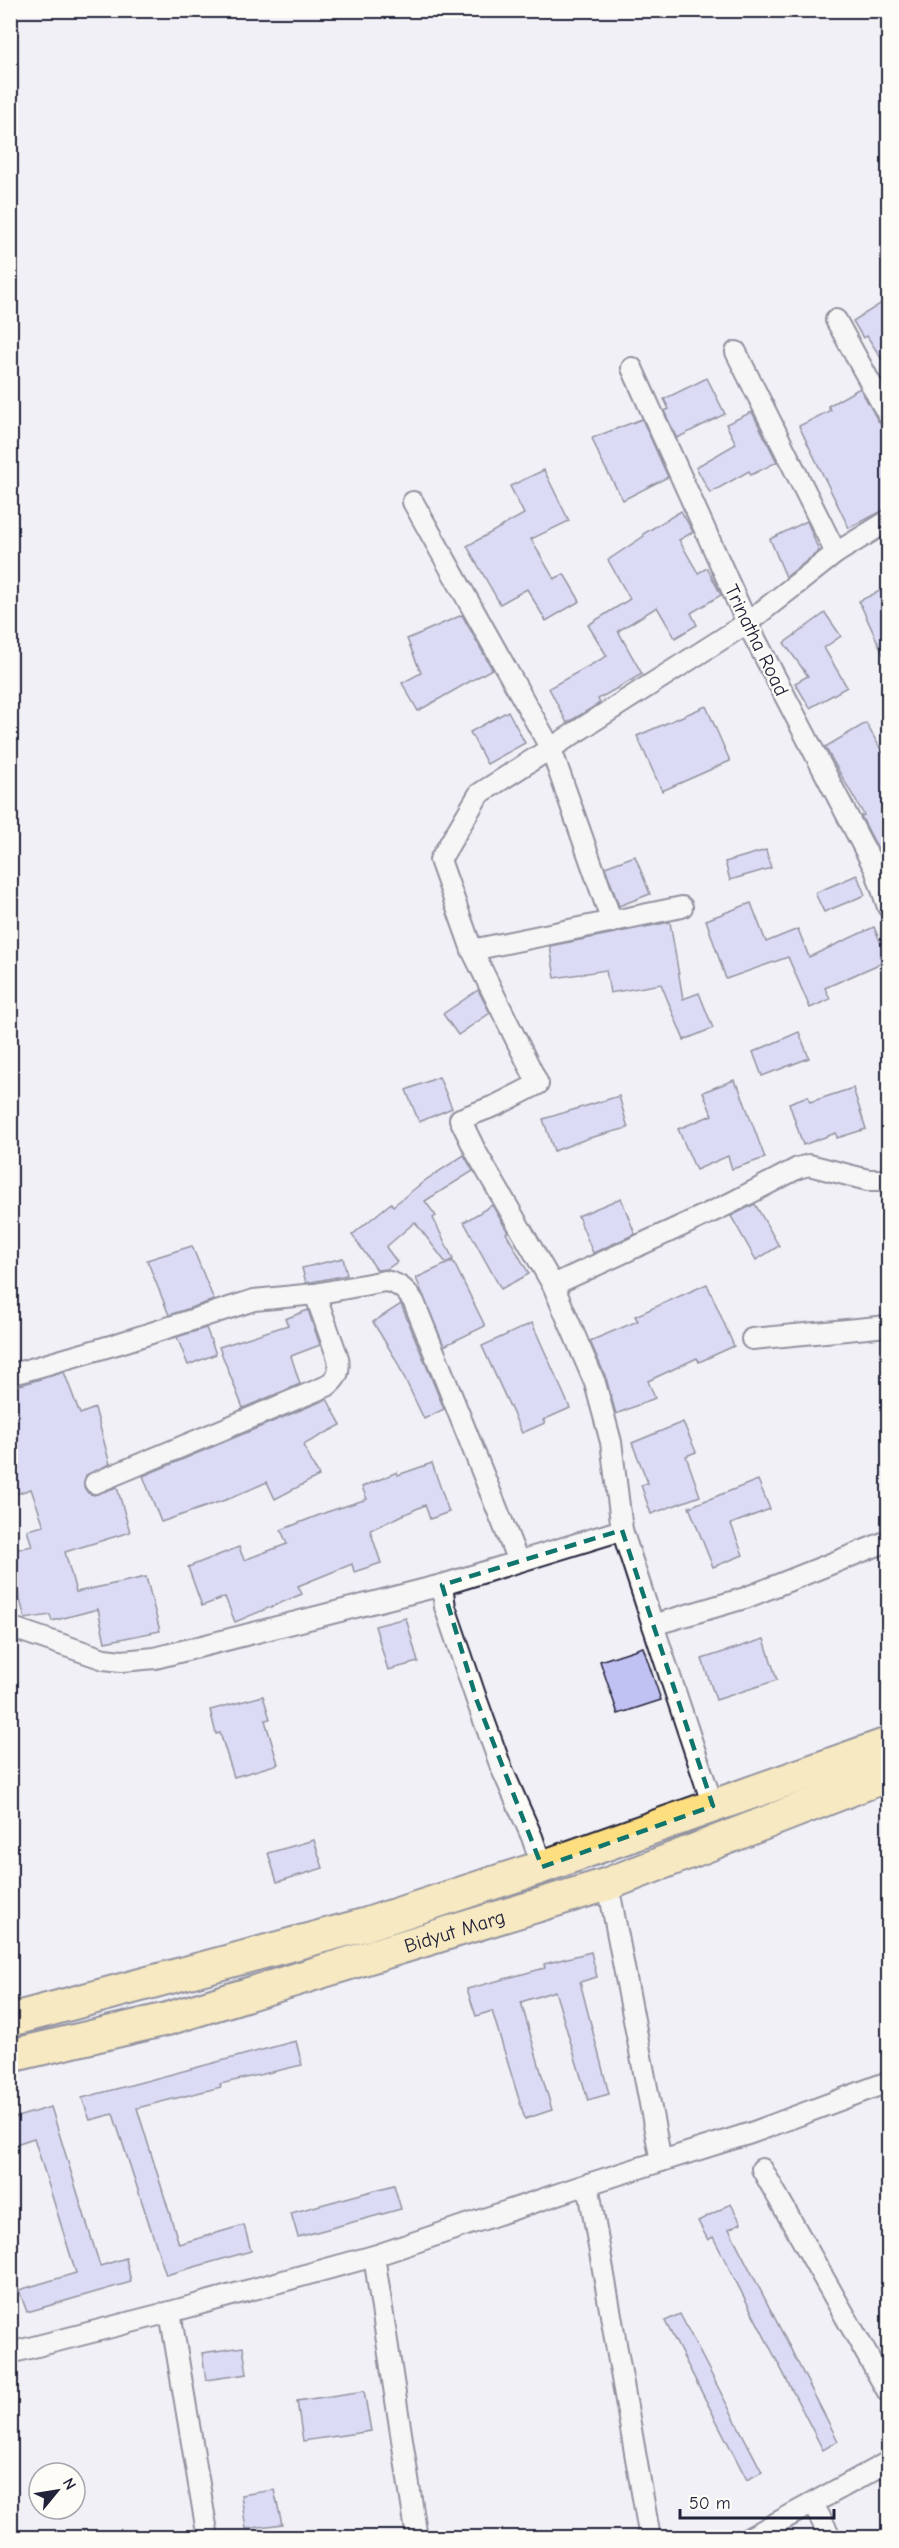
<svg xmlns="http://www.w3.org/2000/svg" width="899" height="2548" viewBox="0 0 899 2548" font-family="'Comic Neue',sans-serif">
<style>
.building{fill:#c1c2f4;stroke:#22223b;stroke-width:1.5}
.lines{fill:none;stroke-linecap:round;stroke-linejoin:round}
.minor-casing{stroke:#22223b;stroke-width:24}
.primary-casing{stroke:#22223b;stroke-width:36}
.minor{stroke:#fdfcf7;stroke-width:20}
.primary{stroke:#fedf80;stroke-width:32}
.marked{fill:none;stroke:#0f766e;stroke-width:4.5;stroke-dasharray:12 8;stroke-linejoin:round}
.labels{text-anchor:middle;stroke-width:4.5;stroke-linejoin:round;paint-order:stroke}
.street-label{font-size:20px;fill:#22223b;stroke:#fdfcf7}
</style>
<rect width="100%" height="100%" fill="#f1f0f6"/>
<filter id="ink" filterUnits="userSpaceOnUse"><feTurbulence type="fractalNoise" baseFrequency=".0167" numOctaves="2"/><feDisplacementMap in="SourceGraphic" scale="12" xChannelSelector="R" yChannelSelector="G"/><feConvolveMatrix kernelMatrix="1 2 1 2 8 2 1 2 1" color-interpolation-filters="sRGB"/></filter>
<g filter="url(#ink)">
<g class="building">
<path d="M 888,299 L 888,369 L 867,336 L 863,338 L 853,321 Z"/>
<path d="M 707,378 L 725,414 L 677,438 L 664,411 L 669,409 L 664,399 Z"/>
<path d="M 860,388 L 878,421 L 888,427 L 888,508 L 849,528 L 799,426 L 831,410 L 828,406 Z"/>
<path d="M 752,412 L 777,462 L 751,475 L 749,471 L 710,493 L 696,467 L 736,444 L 726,424 Z"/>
<path d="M 642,419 L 668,477 L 623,500 L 601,460 L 592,438 Z"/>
<path d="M 544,470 L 569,521 L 531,539 L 554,579 L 564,574 L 580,601 L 546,621 L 527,589 L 500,604 L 467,546 L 524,514 L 510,486 Z"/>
<path d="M 681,511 L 693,532 L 679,540 L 698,573 L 707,568 L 721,595 L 691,613 L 697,625 L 675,638 L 657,607 L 618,631 L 642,674 L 598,699 L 600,703 L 567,723 L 549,688 L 607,656 L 588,625 L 630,599 L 608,560 L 644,536 L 643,534 Z"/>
<path d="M 807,521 L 819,551 L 786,577 L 770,539 Z"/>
<path d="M 888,587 L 888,665 L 859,601 Z"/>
<path d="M 825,613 L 841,636 L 824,648 L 847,687 L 810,708 L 795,683 L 808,676 L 784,643 Z"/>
<path d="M 462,615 L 492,669 L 418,711 L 402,683 L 421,673 L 407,639 Z"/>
<path d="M 706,706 L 730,761 L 662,791 L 637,736 Z"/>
<path d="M 508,711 L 525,743 L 487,764 L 470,732 Z"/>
<path d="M 866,723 L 883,753 L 888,750 L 888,846 L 879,851 L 861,816 L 864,815 L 825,747 Z"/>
<path d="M 766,850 L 771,868 L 730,880 L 725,862 Z"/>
<path d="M 635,856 L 650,894 L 619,906 L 605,867 Z"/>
<path d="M 857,875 L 865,895 L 824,912 L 815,893 Z"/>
<path d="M 751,903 L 766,942 L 798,929 L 809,957 L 874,927 L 888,960 L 825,988 L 830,999 L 810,1008 L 788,957 L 726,979 L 706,920 Z"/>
<path d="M 670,922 L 683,999 L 699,993 L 713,1028 L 684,1040 L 661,984 L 610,993 L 606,970 L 555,978 L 550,946 Z"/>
<path d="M 478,990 L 490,1013 L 458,1035 L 443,1014 Z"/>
<path d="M 799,1032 L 809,1058 L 762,1076 L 753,1052 Z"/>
<path d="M 439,1077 L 452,1108 L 419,1122 L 406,1090 Z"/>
<path d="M 734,1080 L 736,1086 L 738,1085 L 765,1158 L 732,1169 L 728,1156 L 696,1170 L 678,1129 L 712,1115 L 703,1092 Z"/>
<path d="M 853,1088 L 866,1129 L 837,1138 L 836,1133 L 803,1145 L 789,1103 L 808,1096 L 810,1102 Z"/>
<path d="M 619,1096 L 628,1128 L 589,1138 L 554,1151 L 543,1119 Z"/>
<path d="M 464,1155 L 473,1171 L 425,1201 L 436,1216 L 433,1218 L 453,1259 L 446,1263 L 415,1222 L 386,1247 L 397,1262 L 387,1269 L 377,1270 L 352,1235 L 391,1203 L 393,1206 L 427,1179 Z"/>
<path d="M 621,1198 L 635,1234 L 593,1253 L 578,1216 Z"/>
<path d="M 755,1204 L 779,1246 L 756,1260 L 731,1216 Z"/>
<path d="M 492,1205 L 508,1232 L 506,1233 L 529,1274 L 501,1289 L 464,1222 Z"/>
<path d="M 192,1246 L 214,1300 L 169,1315 L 147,1260 Z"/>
<path d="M 343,1258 L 347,1275 L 306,1283 L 302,1268 Z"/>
<path d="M 453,1261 L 485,1326 L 444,1346 L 416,1278 Z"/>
<path d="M 707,1284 L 734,1346 L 699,1362 L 697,1358 L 648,1381 L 655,1398 L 616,1414 L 606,1378 L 590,1341 L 638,1321 L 635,1316 Z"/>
<path d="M 401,1304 L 444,1409 L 424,1419 L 395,1358 L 373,1322 Z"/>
<path d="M 308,1310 L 320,1345 L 291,1356 L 300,1384 L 243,1408 L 219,1347 L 288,1325 L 285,1319 Z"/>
<path d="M 532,1323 L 570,1408 L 543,1420 L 545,1423 L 522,1433 L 482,1346 Z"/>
<path d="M 206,1328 L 216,1354 L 188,1365 L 177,1337 Z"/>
<path d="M 64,1372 L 80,1414 L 95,1408 L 110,1464 L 86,1475 L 84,1487 L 88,1493 L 94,1495 L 117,1487 L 130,1532 L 65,1552 L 76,1592 L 146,1577 L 160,1631 L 105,1642 L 98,1609 L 52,1621 L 50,1615 L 25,1619 L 10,1561 L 10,1551 L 32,1546 L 27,1530 L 44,1526 L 31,1489 L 10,1496 L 10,1388 Z"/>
<path d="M 327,1399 L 341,1425 L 303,1445 L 319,1476 L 275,1499 L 267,1482 L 231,1498 L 161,1522 L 143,1476 Z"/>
<path d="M 683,1422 L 696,1452 L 686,1456 L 700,1496 L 651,1514 L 641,1485 L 648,1483 L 632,1443 Z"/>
<path d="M 432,1463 L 449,1512 L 430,1519 L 425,1505 L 370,1530 L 381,1563 L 354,1572 L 352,1564 L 298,1586 L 302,1594 L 235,1622 L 225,1597 L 202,1606 L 188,1567 L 239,1547 L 244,1560 L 287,1544 L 281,1530 L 327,1512 L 367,1499 L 362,1487 L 397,1472 L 398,1475 Z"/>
<path d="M 758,1480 L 770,1509 L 731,1524 L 743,1555 L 713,1567 L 689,1507 Z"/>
<path d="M 406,1618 L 418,1662 L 388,1670 L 375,1626 Z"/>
<path d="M 764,1639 L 777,1680 L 716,1700 L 702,1659 Z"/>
<path d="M 643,1647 L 661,1700 L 618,1714 L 600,1661 Z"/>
<path d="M 263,1696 L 270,1719 L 265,1720 L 278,1764 L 234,1777 L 220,1733 L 216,1734 L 210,1710 Z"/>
<path d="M 314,1840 L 323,1868 L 277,1882 L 268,1853 Z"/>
<path d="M 591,1952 L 597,1977 L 580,1982 L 609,2094 L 588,2100 L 555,1991 L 521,2002 L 552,2110 L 525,2119 L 492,2011 L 476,2016 L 467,1989 L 545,1968 L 544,1964 Z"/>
<path d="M 296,2041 L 302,2065 L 220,2084 L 221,2087 L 137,2108 L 179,2244 L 244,2225 L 251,2251 L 166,2275 L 113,2114 L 90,2120 L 82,2098 Z"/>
<path d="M 51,2107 L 100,2266 L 126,2258 L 131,2282 L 27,2312 L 19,2290 L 76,2273 L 34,2138 L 10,2146 L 10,2119 Z"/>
<path d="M 394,2185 L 401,2209 L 298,2237 L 291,2213 Z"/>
<path d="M 731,2204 L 741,2223 L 729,2229 L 838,2441 L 823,2450 L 713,2237 L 708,2240 L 698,2221 Z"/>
<path d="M 680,2314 L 762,2472 L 747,2480 L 665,2321 Z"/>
<path d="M 243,2347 L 247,2374 L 206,2380 L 202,2353 Z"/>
<path d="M 364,2391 L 371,2431 L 303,2441 L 297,2401 Z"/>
<path d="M 274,2490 L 282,2524 L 246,2529 L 241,2495 Z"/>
</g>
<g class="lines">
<g class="minor-casing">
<g id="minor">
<path d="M 836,320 L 888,415"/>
<path d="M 736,352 L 836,553"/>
<path d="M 632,368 L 747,623 L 875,869 L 888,907"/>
<path d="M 413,502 L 551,749 L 612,922"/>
<path d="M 472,950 L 682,907"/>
<path d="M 553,1285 L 731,1203 L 798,1168 L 809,1165 L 868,1180 L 888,1180"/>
<path d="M 752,1339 L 888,1326"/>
<path d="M 10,1375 L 117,1344 L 254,1300 L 315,1294 L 385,1281 C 400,1284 406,1290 414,1302 L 518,1561"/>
<path d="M 95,1483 L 327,1386 C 338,1377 340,1372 338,1358 L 315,1294"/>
<path d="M 653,1625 L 622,1530 L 611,1442 L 595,1383 L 553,1285 L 476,1152 L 460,1119 L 497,1105 L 538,1084 L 472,950 L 440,860 L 479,794 L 747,623 L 836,553 L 888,521"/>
<path d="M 10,1627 L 104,1659 L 122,1661 L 155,1658 L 442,1585"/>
<path d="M 713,1806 L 653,1625 L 745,1598 L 888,1541"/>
<path d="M 542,1867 L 532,1837 L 501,1767 L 477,1701 L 445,1607 L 442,1585 L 622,1530"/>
<path d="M 608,1884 L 661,2161"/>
<path d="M 762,2169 L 888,2392"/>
<path d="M 588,2184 L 650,2538"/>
<path d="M 374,2256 L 417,2538"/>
<path d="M 170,2312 L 208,2538"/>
<path d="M 10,2353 L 170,2312 L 374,2256 L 588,2184 L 751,2133 L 888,2082"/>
<path d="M 813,2504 L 831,2538"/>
<path d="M 749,2538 L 888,2462"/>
</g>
</g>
<g class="primary-casing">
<g id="primary">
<path d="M 10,2020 L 364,1925 L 542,1867 L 888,1744"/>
<path id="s1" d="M 10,2056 L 167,2019 L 608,1884 L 888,1775"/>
</g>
</g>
<use href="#minor" class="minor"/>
<use href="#primary" class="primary"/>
</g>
</g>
<path d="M0 0H899V2548H0ZM 622,1530 L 713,1806 L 542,1867 L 477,1701 L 442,1585 Z" fill="#f1f0f6" fill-opacity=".55" fill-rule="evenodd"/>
<path class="marked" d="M 622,1530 L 713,1806 L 542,1867 L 477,1701 L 442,1585 Z"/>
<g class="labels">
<g class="street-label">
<text transform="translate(757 640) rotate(64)" y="7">Trinatha Road</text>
<text dy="7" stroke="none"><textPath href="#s1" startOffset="462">Bidyut Marg</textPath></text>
</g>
</g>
<rect width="899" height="2548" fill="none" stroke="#fdfcf7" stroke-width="36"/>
<rect x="18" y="18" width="863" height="2512" fill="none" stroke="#22223b" stroke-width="2" filter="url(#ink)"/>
<g transform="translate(57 2491) rotate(60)"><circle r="28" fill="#fdfcf7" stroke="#a5a5ac" stroke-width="1.5"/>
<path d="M0-4.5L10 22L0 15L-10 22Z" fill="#22223b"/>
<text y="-9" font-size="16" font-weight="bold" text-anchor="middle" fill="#22223b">N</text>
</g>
<path d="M680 2509v9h154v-9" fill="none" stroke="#22223b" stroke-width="3"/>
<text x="689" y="2509" font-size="18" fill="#22223b" stroke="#fdfcf7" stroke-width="4.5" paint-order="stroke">50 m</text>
</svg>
